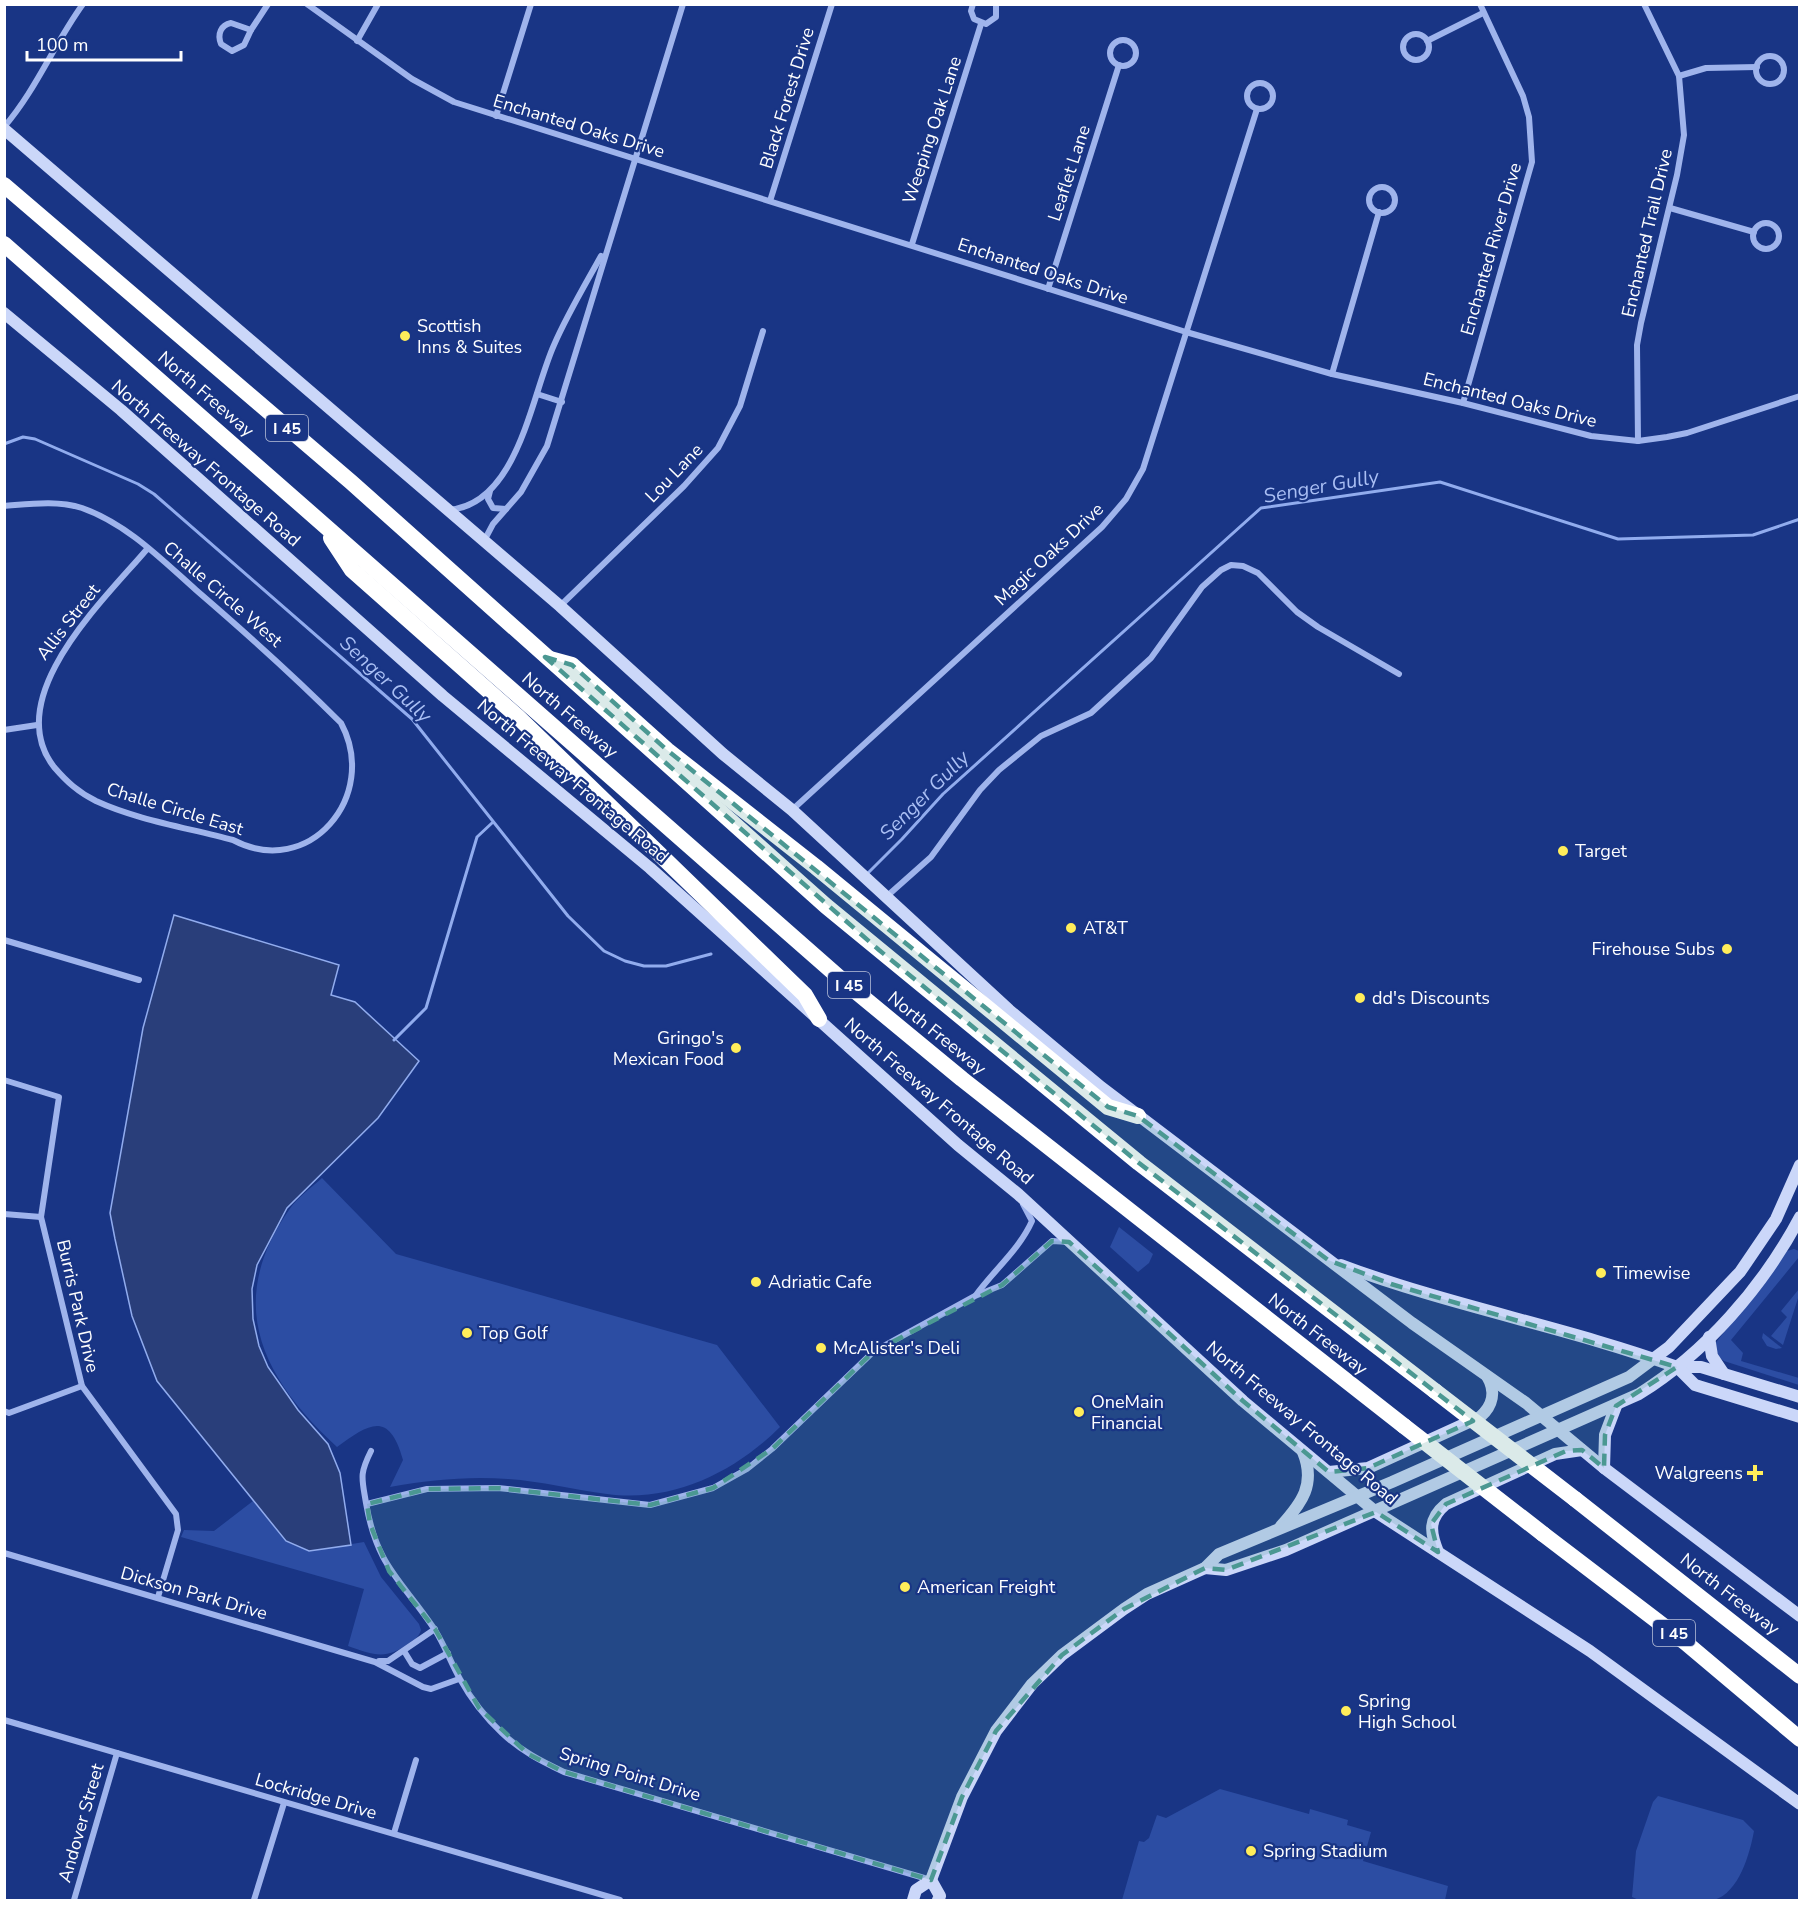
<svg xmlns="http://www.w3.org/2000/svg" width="1804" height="1905" viewBox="0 0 1804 1905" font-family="'Nunito Sans',sans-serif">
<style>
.green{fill:#2c4da3}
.water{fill:#293e7a;stroke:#91acee;stroke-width:1.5}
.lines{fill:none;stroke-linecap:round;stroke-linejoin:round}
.stream{stroke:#91acee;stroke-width:3}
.street{stroke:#9fb4ec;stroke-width:6}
.secondary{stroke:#cbd7f9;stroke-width:12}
.highway{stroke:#fff;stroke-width:16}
.highway-bridge{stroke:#fff;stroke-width:16}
.marked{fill:#4b9892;fill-opacity:0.2;stroke:#4b9892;stroke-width:4.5;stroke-dasharray:12 8;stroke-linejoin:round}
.poi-dot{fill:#ffed5a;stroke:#193585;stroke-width:2}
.labels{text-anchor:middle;stroke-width:4.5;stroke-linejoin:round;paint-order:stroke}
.shield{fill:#193585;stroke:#bac2da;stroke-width:1.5}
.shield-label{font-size:16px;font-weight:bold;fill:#fff}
.street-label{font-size:18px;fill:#fff;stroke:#193585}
.poi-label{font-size:18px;fill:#fff;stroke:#193585;text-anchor:start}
.water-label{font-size:20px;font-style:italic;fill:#aabff4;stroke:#193585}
</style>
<rect width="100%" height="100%" fill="#193585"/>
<g class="green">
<path d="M 322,1178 L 396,1254 L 717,1345 L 780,1427 C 735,1472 672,1503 607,1494 C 574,1490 541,1481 508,1479 C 468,1476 429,1480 390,1487 L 403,1460 C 389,1410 369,1424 337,1447 C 262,1378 224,1303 289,1210 C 297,1198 311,1188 322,1178 Z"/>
<path d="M 1119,1227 L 1153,1254 L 1149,1263 L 1138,1272 L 1110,1247 Z"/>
<path d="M 1794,1249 L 1799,1251 L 1799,1257 L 1731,1340 L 1743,1353 L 1741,1361 L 1799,1378 L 1799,1385 L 1724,1361 L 1719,1357 L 1714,1345 L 1787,1251 Z"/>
<path d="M 1799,1289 L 1799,1295 L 1783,1345 L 1771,1336 L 1787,1317 L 1781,1311 Z"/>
<path d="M 1763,1333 L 1782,1348 L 1776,1349 L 1767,1346 L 1762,1338 Z"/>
<path d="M 253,1501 L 286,1541 L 309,1551 L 364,1542 L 381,1577 L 419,1624 L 421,1630 C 419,1637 414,1640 408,1644 C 386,1660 373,1655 348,1646 L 364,1589 L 181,1537 L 184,1530 L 214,1531 Z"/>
<path d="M 1220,1789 L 1309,1814 L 1310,1809 L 1348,1820 L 1347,1825 L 1371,1832 L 1363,1861 L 1448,1886 L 1445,1900 L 1122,1900 L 1139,1841 L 1144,1842 L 1149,1838 L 1157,1815 L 1166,1818 Z"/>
<path d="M 1658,1796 L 1743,1820 L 1754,1831 C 1750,1853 1739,1893 1714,1900 C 1702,1904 1655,1900 1639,1900 L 1632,1897 L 1636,1851 L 1653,1802 Z"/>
</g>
<path class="water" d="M 174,915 L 339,965 L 331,995 L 355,1002 L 419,1061 L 378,1118 L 287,1208 L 257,1265 L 252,1289 L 253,1319 L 259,1346 L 268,1367 L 298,1410 L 328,1444 L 340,1473 L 351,1545 L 309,1551 L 286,1541 L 157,1381 L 132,1316 L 115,1239 L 110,1213 L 143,1028 Z"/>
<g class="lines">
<g class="stream">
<path d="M 4,444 L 23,437 L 35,439 L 138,484 L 154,494 L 412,719 L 568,916 L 604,951 L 625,961 L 644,966 L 666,966 L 711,954"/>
<path d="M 868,873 L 902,839 L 943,794 L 1261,508 L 1440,482 L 1618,539 L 1753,535 L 1800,519"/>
<path d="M 394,1040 L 426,1008 L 477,837 L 492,823"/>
</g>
<g class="street">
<path d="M 307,4 L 412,79 L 454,102 L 1186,332 L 1332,374 L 1463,403 L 1591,436 L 1638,441 L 1667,437 L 1687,433 L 1800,396"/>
<path d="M 973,4 L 971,11 L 974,19 L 986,24 L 996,17 L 996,4"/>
<path d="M 231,23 L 251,30 L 244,45 L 232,51 L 221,44 C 217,34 221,25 231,23 Z"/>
<path d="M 251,30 L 268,4"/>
<circle cx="1416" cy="47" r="13"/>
<circle cx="1123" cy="53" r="13"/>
<path d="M 357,41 L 378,4"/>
<path d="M 1427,41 L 1483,13"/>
<circle cx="1770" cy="70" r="14"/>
<path d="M 1679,76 L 1706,68 L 1757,67"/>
<circle cx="1260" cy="96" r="13"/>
<path d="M 496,116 L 531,4"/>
<path d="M 4,127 C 36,90 54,44 83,4"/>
<circle cx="1382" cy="200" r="13"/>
<path d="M 770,201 L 832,4"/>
<path d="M 1670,208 L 1754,232"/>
<circle cx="1766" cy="236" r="13"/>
<path d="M 912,244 L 981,24"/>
<path d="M 1048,289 L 1119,65"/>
<path d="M 1332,374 L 1379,212"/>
<path d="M 537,394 L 562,402"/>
<path d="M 1463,403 L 1532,162 L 1529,117 L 1523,96 L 1480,4"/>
<path d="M 1638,441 L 1637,345 L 1641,323 L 1677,175 L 1684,135 L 1679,76 L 1644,4"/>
<path d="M 490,491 L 488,499 L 493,508 L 506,509"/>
<path d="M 4,506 C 30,504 57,500 82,508 C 127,524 161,559 196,590 C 246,633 294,676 341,723 C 380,796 309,880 233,840 C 189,828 137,820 96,801 C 78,792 67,782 54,767 C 0,697 104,600 148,548"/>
<path d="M 448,510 C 518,505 531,396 554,345 C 567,315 585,285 601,256"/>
<path d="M 484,541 L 493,524 L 521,492 L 547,446 L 683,4"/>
<path d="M 560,606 L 684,486 L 718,448 L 740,406 L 763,331"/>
<path d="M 4,730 L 37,725"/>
<path d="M 792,810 L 1102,527 L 1126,499 L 1143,469 L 1257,109"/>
<path d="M 886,897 L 931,857 L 980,790 L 999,770 L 1041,736 L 1091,713 L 1151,658 L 1202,587 L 1221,570 L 1231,565 L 1243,566 L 1258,573 L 1297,612 L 1318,627 L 1399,674"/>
<path d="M 4,940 L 139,980"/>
<path d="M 4,1080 L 59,1097 L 41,1217 L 82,1386 L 176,1514 L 178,1530 L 158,1597"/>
<path d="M 4,1214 L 41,1217"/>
<path d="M 976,1295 C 994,1270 1019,1250 1032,1221 L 1023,1204"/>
<path d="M 4,1411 L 9,1413 L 82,1386"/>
<path d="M 371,1451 C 359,1475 362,1478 366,1503 C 377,1568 402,1580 435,1630 C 445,1646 451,1663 460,1679 C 471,1699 486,1718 502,1733 C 521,1751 541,1761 564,1772 L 931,1880"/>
<path d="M 367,1504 L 427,1489 L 498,1488 L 650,1505 L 713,1488 L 747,1469 L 772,1449 L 873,1352 L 975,1296 L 1002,1285 L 1052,1241 L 1069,1242"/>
<path d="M 4,1553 L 375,1662 L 423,1687 L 431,1689 L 459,1679"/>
<path d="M 404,1651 L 412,1664 L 420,1668 L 448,1653"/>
<path d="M 379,1661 L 388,1661 L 435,1629"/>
<path d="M 4,1720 L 620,1900"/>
<path d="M 394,1833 L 416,1760"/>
<path d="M 74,1900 L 117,1753"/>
<path d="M 254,1900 L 284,1803"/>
</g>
<g class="secondary">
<path d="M 4,129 L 560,606 L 723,754 L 792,810 L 1009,1010 L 1101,1087 L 1412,1323 L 1526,1403 L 1604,1468 L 1800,1616"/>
<path d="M 4,313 L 121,410 L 443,696 L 650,868 L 958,1145 L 1018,1194 L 1243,1401 L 1376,1512 L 1590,1651 L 1800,1804"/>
<path d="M 1341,1265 C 1450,1306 1567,1327 1677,1367 L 1701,1367 L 1800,1397"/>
<path d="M 1709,1337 L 1712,1356 L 1724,1374"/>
<path d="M 1677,1367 L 1695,1385 L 1800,1417"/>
<path d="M 1604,1468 L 1605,1435 L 1616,1406"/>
<path d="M 1329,1472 L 1368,1468 L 1480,1417 C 1493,1406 1496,1391 1487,1376"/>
<path d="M 1281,1526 C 1302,1503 1316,1484 1303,1452"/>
<path d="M 1438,1552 C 1430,1532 1428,1519 1446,1504 L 1555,1454 L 1582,1450"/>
<path d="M 1205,1568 L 1226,1570 L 1286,1550 L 1639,1394 C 1705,1353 1763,1287 1800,1217"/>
<path d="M 931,1880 L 940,1896 L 938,1900"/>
<path d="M 913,1900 L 916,1890 L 931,1880 L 962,1797 L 996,1731 L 1032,1684 L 1062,1655 L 1124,1609 L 1147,1594 L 1205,1568 L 1219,1554 L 1392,1482 L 1629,1377 L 1669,1347 L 1740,1272 L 1776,1219 L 1800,1165"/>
</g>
<g class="highway">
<path d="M 4,185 L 351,482 L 826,906 L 1139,1163 L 1435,1391"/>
<path d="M 4,244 L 842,980 L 962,1079 L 1404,1426"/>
<path d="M 331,538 L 352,570 L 518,717 L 805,995 L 819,1019"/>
<path d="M 550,659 L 572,665 L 667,750 L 816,867 L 1108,1107 L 1138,1116"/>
<path d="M 1575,1499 L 1800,1676"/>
<path d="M 1543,1534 L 1686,1643 L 1800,1739"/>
</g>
<g class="highway-bridge">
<path d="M 1435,1391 L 1575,1499"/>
<path d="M 1404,1426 L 1543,1534"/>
</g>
</g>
<path class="marked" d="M 545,657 L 572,665 L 667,750 L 1108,1107 L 1138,1116 L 1328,1260 L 1391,1284 L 1677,1367 L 1616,1406 L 1605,1435 L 1604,1468 L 1582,1450 L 1566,1451 L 1446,1504 L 1431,1524 L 1438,1552 L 1376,1512 L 1226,1570 L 1205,1568 L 1124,1609 L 1062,1655 L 996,1731 L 962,1797 L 931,1880 L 564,1772 L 528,1754 L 479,1708 L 435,1629 L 389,1571 L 370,1524 L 367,1504 L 427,1489 L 498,1488 L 650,1505 L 713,1488 L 772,1449 L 873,1352 L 1002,1285 L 1052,1241 L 1069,1242 L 1243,1401 L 1329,1472 L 1368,1468 L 1473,1421 L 1139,1163 L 879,950 Z"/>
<g class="poi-dot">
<circle cx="405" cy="336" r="6"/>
<circle cx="1563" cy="851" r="6"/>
<circle cx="1071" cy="928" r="6"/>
<circle cx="1727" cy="949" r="6"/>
<circle cx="1360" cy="998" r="6"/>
<circle cx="736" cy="1048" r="6"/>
<circle cx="1601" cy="1273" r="6"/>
<circle cx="756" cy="1282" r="6"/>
<circle cx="467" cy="1333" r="6"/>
<circle cx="821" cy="1348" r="6"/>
<circle cx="1079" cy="1412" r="6"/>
<path d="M1752 1464h6v6h6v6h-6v6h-6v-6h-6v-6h6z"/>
<circle cx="905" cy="1587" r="6"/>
<circle cx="1346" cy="1711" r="6"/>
<circle cx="1251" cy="1851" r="6"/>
</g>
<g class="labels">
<g class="shield">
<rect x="266" y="415" width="42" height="26" rx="4.5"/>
<rect x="828" y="972" width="42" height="26" rx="4.5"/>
<rect x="1653" y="1620" width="42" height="26" rx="4.5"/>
</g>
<g class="shield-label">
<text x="287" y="434">I 45</text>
<text x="849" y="991">I 45</text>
<text x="1674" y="1639">I 45</text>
</g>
<g class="street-label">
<text transform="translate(787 98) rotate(-73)" y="6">Black Forest Drive</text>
<text transform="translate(579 126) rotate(17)" y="6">Enchanted Oaks Drive</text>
<text transform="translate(932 130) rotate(-72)" y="6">Weeping Oak Lane</text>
<text transform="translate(1069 173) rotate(-72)" y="6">Leaflet Lane</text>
<text transform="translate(1647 233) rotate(-77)" y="6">Enchanted Trail Drive</text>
<text transform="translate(1491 249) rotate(-74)" y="6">Enchanted River Drive</text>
<text transform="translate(1043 271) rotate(18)" y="6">Enchanted Oaks Drive</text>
<text transform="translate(206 394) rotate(41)" y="6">North Freeway</text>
<text transform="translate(1510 400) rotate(14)" y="6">Enchanted Oaks Drive</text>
<text transform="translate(206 463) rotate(41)" y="6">North Freeway Frontage Road</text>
<text transform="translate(674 473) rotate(-46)" y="6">Lou Lane</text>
<text transform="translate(1049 554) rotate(-43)" y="6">Magic Oaks Drive</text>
<text transform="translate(223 594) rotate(41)" y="6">Challe Circle West</text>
<text transform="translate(68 622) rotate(-52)" y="6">Allis Street</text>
<text transform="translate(570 715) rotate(41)" y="6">North Freeway</text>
<text transform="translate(573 781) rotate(40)" y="6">North Freeway Frontage Road</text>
<text transform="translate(175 809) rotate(17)" y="6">Challe Circle East</text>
<text transform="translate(937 1033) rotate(39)" y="6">North Freeway</text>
<text transform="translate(939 1101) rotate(41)" y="6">North Freeway Frontage Road</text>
<text transform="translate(78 1306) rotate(77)" y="6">Burris Park Drive</text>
<text transform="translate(1318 1334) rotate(38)" y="6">North Freeway</text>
<text transform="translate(1302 1423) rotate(40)" y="6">North Freeway Frontage Road</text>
<text transform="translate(194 1593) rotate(16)" y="6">Dickson Park Drive</text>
<text transform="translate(1730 1594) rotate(38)" y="6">North Freeway</text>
<text transform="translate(630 1774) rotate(17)" y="6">Spring Point Drive</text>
<text transform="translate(316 1796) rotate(16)" y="6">Lockridge Drive</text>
<text transform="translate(81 1823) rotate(-74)" y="6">Andover Street</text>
</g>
<g class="poi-label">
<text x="417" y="332">Scottish<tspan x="417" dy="21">Inns &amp; Suites</tspan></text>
<text x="1575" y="857">Target</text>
<text x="1083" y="934">AT&amp;T</text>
<text x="1715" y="955" text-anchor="end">Firehouse Subs</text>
<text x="1372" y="1004">dd's Discounts</text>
<text x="724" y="1044" text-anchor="end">Gringo's<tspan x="724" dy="21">Mexican Food</tspan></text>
<text x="1613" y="1279">Timewise</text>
<text x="768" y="1288">Adriatic Cafe</text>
<text x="479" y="1339">Top Golf</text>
<text x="833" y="1354">McAlister's Deli</text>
<text x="1091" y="1408">OneMain<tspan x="1091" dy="21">Financial</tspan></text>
<text x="1743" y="1479" text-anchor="end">Walgreens</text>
<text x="917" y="1593">American Freight</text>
<text x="1358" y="1707">Spring<tspan x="1358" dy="21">High School</tspan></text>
<text x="1263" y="1857">Spring Stadium</text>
</g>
<g class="water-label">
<text transform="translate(1321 486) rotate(-10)" y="7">Senger Gully</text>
<text transform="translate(386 679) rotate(43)" y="7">Senger Gully</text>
<text transform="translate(924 795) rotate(-45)" y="7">Senger Gully</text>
</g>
</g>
<rect width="1804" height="1905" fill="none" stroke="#ffffff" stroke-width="12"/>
<path d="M27 51v9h154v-9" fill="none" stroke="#ffffff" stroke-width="3"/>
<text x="36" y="51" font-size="18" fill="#ffffff" stroke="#193585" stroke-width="4.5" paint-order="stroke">100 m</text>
</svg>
